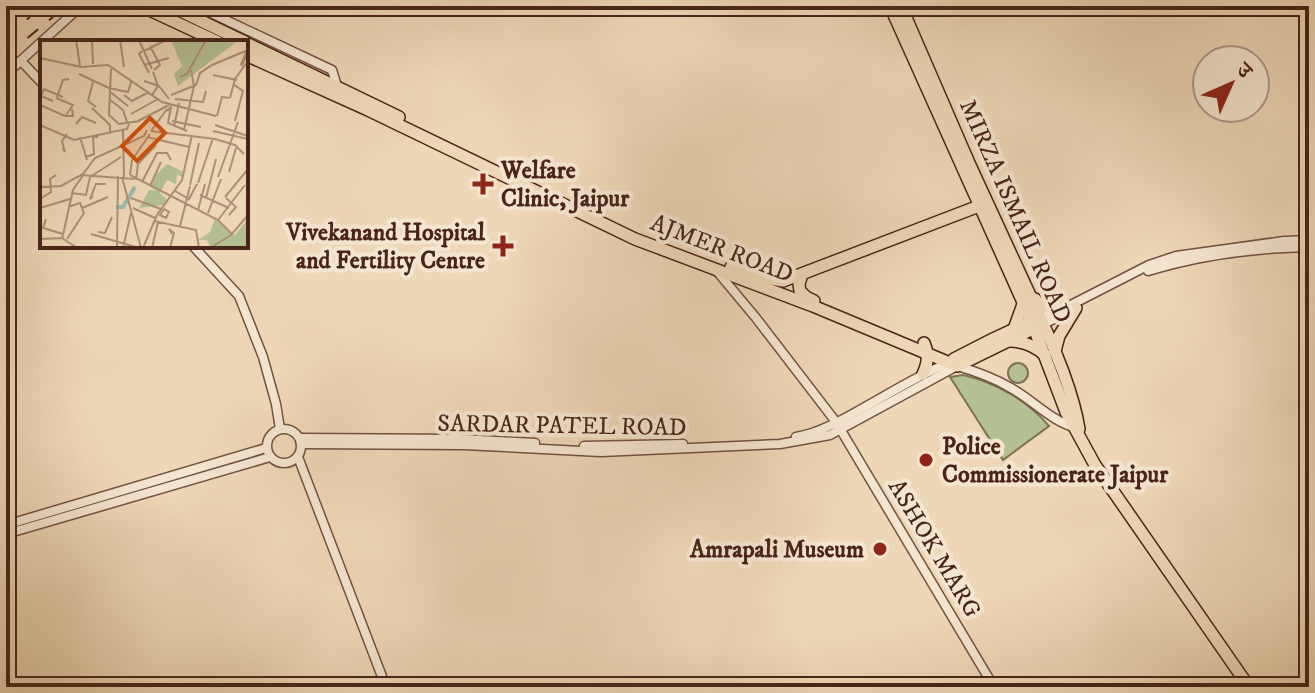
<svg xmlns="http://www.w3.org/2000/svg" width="1315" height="693" viewBox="0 0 1315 693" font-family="'IM FELL DW Pica','Noto Serif Devanagari',serif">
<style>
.green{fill:#b4bf92;stroke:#7e7255;stroke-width:2}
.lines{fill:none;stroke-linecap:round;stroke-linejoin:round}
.tertiary-casing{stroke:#725240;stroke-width:11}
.primary-casing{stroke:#482518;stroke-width:14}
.trunk-casing{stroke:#482518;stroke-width:14}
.tertiary{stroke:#f4e5d0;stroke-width:8}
.primary{stroke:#eed7b7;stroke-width:11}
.trunk{stroke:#eed7b7;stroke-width:11}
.rail{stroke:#482518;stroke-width:2;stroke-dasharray:14 14;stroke-linecap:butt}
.poi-dot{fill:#8f2418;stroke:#f4e5d0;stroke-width:3}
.labels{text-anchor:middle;stroke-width:8;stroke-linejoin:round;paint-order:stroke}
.poi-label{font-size:24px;font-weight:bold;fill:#482518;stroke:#f4e5d0;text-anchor:start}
.street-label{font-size:24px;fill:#482518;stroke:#f4e5d0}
.inset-river{fill:none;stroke:#99baad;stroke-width:4}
.inset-road{fill:none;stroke:#ac9077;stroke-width:2}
.view{fill:#d0510e;fill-opacity:0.15;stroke:#d0510e;stroke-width:4}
.inset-edge{fill:none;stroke:#482518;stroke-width:4}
</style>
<rect width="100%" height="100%" fill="#eed7b7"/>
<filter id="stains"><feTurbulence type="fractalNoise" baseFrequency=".0025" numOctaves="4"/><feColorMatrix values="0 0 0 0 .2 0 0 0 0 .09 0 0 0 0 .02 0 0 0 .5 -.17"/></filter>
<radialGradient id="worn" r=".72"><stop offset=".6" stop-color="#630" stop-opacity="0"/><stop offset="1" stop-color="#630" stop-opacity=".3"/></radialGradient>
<g class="green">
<circle cx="1018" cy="373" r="10"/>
<path d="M 963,375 C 995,382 1028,401 1049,426 L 1003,460 L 950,377 Z"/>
</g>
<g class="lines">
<g class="tertiary-casing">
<g id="tertiary">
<path d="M 196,6 L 332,70 L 337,86"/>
<path d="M 21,61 L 42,83"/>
<path d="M 6,74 L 81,6"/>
<path d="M 193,246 L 239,296 L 263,357 L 276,404 L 280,429"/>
<path d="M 716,270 L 756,318 L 836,422 L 994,687"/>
<path d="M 1148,271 C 1200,255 1255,248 1309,247"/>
<path d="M 1040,317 L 1065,308 L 1149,265 L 1176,256 L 1284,241 L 1309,240"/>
<path d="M 1043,324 L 1069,312"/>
<circle cx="284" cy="446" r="17"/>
<path d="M 796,437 C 820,433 844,419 865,407 C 892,392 919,375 948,363"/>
<path d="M 300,438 L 460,439 L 535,443"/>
<path d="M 301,444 L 464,445 L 601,452 L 780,444 L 830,435 L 957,366 C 975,371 994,378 1011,388 C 1034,401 1052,422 1077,428"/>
<path d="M 584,446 L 683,444"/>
<path d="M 298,457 L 386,687"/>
<path d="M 6,525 L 266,448"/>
<path d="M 6,534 L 270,457"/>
</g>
</g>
<g class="primary-casing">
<g id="primary">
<path d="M 890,6 L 1031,320"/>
<path d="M 901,6 L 969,163 L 1040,317"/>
<path d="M 1035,299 C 1043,309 1052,308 1065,308"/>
</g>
</g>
<g class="trunk-casing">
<g id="trunk">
<path d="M 141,6 L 218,42"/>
<path d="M 170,6 L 245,42"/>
<path d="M 246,43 L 399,117"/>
<path d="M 246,55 L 366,109 L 635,239 L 813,306 L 957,366 L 1043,324"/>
<path d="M 731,267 L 760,277 L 783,281 L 979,206"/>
<path d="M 802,274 L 799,284 L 800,291 L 806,297 L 814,301"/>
<path d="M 1031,320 L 1066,412 L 1095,465 L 1249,687"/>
<path d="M 1014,329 L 1023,304"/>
<path d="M 1010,341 C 1023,341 1035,346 1045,355"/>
<path d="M 1055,351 L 1059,336 L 1076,308"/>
<path d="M 954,359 L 993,339 L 1040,317 C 1055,348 1074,396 1079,429"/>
<path d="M 923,374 C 928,363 929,355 924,343"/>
</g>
</g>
<use href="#tertiary" class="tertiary"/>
<use href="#primary" class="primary"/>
<use href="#trunk" class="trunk"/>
<g class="rail">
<path d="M 6,38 L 42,6"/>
<path d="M 6,56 L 66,6"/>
</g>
</g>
<g class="poi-dot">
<path d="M479 172h8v8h8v8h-8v8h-8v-8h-8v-8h8z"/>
<path d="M499 234h8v8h8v8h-8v8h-8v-8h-8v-8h8z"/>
<circle cx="926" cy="460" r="8"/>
<circle cx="880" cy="549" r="8"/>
</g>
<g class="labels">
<g class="poi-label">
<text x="501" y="178">Welfare<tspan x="501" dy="28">Clinic, Jaipur</tspan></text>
<text x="485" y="240" text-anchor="end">Vivekanand Hospital<tspan x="485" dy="28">and Fertility Centre</tspan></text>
<text x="942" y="454">Police<tspan x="942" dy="28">Commissionerate Jaipur</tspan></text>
<text x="864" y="557" text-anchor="end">Amrapali Museum</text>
</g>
<g class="street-label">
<text transform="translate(1016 211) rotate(66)" y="8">MIRZA ISMAIL ROAD</text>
<text transform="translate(722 248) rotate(21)" y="8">AJMER ROAD</text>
<text transform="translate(562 425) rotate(1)" y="8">SARDAR PATEL ROAD</text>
<text transform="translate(935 548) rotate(59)" y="8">ASHOK MARG</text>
</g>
</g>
<g transform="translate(40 40)">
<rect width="208" height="208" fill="#eed7b7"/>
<path d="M 131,0 L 199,0 L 138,46 L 134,34 L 142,26 ZM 127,124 L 144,132 L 143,137 L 137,135 L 136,144 L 127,140 L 120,153 L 127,160 L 123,165 L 99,168 L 109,150 L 117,151 L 111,147 L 116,135 ZM 175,179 L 195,195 L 208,179 L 208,208 L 171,208 L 167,200 L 158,200 L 170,192 Z" fill="#b4bf92"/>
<path class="inset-river" d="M 76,167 L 83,167 L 95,147"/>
<path class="inset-road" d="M 36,0 L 40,26M 52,0 L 53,24M 80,0 L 84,27M 99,0 L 112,29M 110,6 L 120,25 L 114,30M 102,11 L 99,14 L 109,33M 104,11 L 126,0M 206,13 L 208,13 L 202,25 L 201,24 ZM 0,18 L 41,27 L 68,25 L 122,62 L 176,76M 104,25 L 129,18M 71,29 L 69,75 L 79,84 L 100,81M 39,34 L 69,48M 173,35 L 197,40M 140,37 L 147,34 L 166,0M 104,41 L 119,46 L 129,59M 53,42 L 48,61 L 56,67M 193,44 L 203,51 L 195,81M 69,48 L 88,52 L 91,42M 69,51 L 88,66M 84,55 L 92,61 L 109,52M 112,55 L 118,46 L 113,32M 131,55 L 156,45 L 160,33 L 172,25 L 208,10M 17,57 L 23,40 L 29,39M 16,58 L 33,65 L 26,75M 190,58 L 195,39 L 208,21M 69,59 L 83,70 L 87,82M 135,59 L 163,62 L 166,51M 13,61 L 1,56 L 4,49 L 23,57M 0,65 L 25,76 L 33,76 L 32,69M 52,68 L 70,85 L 70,93M 127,71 L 131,67 L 128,83 L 147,91M 91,74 L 118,59M 177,76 L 182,57 L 189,58M 98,81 L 129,65M 132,81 L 161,87M 36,84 L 42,77 L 56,83M 0,85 L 34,100 L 87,89 L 89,84M 175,85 L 208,96M 134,87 L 139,63M 83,90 L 84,138M 144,90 L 154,46 L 151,30M 111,91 L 127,69M 111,91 L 175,99 L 195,105 L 204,114M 173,91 L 208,99M 40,97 L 47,120M 107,97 L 149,107M 23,108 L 25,112 L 22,101 L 27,94M 46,117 L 54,114 L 53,97 L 58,97M 189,132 L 196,108M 41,135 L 94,139M 90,135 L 92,120 L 110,94M 90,135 L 178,180 L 192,194M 82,137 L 101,208M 178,137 L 198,82M 96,140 L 98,124 L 116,105M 102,142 L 117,113 L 127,113 L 131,120M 158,143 L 173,98M 150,145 L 159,103M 110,146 L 121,122M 0,147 L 21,146 L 43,134 L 55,118 L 104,96 L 107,90M 135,151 L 149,159 L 157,144M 32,153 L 46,155 L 50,137 L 81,117M 160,155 L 189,168M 53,156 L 50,159 L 56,144 L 66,144M 185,157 L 208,129M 91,158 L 121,169M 166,158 L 176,119M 186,158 L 196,167 L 189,175M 0,159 L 11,152 L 10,139 L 16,135M 0,168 L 30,159M 42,168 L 68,157M 93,168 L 115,178M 124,169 L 129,172 L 126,178 L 120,175 ZM 158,170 L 165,144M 168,173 L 181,139M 6,179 L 3,188 L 23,194M 178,180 L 205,145M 114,181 L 156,190 L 159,208M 140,186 L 150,146M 58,192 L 65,193 L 72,177M 51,194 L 99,208M 0,199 L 22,198 L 37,208M 22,199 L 33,150 L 44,134M 27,199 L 44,173 L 40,163 L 28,167M 77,208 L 78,136M 83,208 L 91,173M 103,208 L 117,175 L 142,140 L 152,95M 112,208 L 118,182M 130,208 L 134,193 L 129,189 L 132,194M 170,208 L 191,195 L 208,175"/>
<path class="view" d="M 110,78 L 125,93 L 97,121 L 82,106 Z"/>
<rect width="208" height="208" class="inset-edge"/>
</g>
<rect width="1315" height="693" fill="none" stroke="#eed7b7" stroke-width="32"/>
<rect x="8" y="8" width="1299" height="677" fill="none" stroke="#482518" stroke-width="4"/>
<rect x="16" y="16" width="1283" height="661" fill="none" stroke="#482518" stroke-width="2"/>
<g transform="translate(1231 84) rotate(45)"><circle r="38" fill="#f4e5d0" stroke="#af9886" stroke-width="2"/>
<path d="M0-6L14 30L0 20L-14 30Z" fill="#8f2418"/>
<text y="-12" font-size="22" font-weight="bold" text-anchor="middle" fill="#482518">उ</text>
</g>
<rect width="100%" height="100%" filter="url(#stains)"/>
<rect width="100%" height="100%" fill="url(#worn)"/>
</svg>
